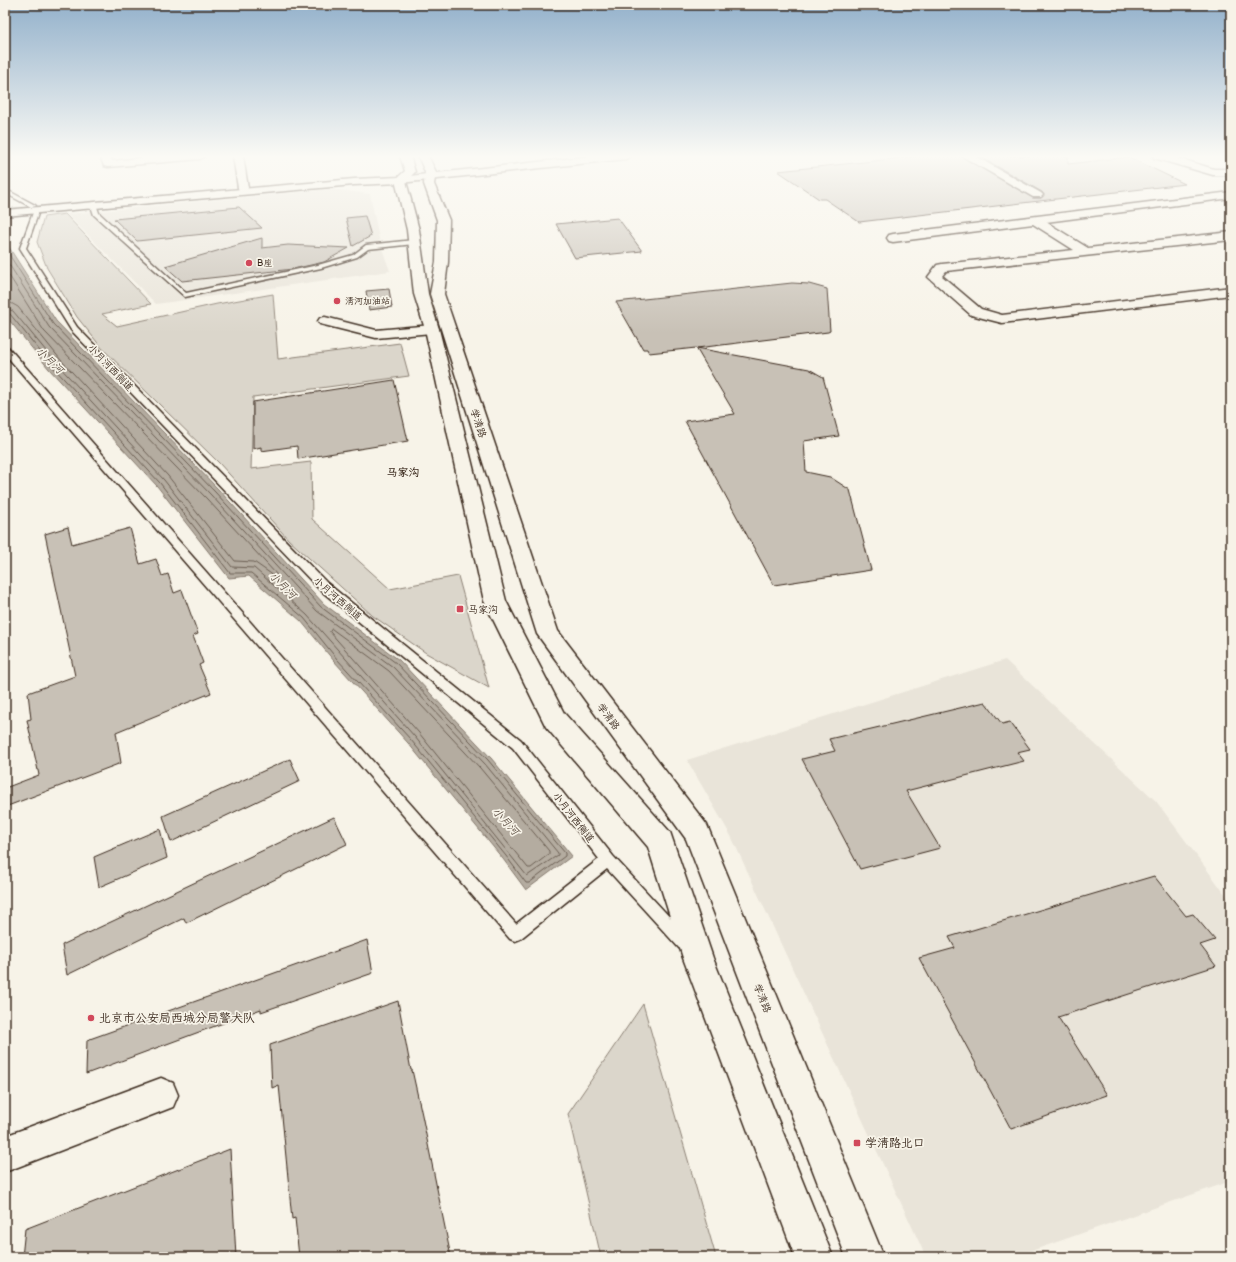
<svg xmlns="http://www.w3.org/2000/svg" width="1236" height="1262" viewBox="0 0 1236 1262" font-family="'Balsamiq Sans','LXGW WenKai TC',sans-serif">
<style>
.built{fill:#e9e4d9}
.green{fill:#dbd6cb;stroke:#8b8074}
.water{fill:#b4aca0;stroke:#84786c}
.lines{fill:none;stroke-linecap:round;stroke-linejoin:round}
.shore{stroke:#6b5e52;stroke-width:1}
.building{fill:#c8c1b6;stroke:#3b2a1e}
.service-casing{stroke:#3b2a1e;stroke-width:3}
.minor-casing{stroke:#3b2a1e;stroke-width:3}
.secondary-casing{stroke:#3b2a1e;stroke-width:3}
.primary-casing{stroke:#3b2a1e;stroke-width:3}
.service{fill:#f7f3e8;fill-rule:evenodd}
.minor{fill:#f7f3e8;fill-rule:evenodd}
.secondary{fill:#f7f3e8;fill-rule:evenodd}
.primary{fill:#f7f3e8;fill-rule:evenodd}
.poi-dot{fill:#d1495b;stroke:#f7f3e8;stroke-width:1.5}
.labels{text-anchor:middle;stroke-width:3.5;stroke-linejoin:round;paint-order:stroke}
.far-poi-label{font-size:9px;fill:#3b2a1e;stroke:#f7f3e8;text-anchor:start}
.street-label{font-size:10px;fill:#3b2a1e;stroke:#f7f3e8}
.poi-label{font-size:10px;fill:#3b2a1e;stroke:#f7f3e8;text-anchor:start}
.water-label{font-size:11px;font-style:italic;fill:#5f5145;stroke:#f7f3e8}
.neighbourhood-label{font-size:11px;font-weight:bold;fill:#3b2a1e;stroke:#f7f3e8}
.near-poi-label{font-size:12px;fill:#3b2a1e;stroke:#f7f3e8;text-anchor:start}
</style>
<rect width="100%" height="100%" fill="#f7f3e8"/>
<filter id="ink" filterUnits="userSpaceOnUse"><feTurbulence type="fractalNoise" baseFrequency=".025" numOctaves="2"/><feDisplacementMap in="SourceGraphic" scale="8" xChannelSelector="R" yChannelSelector="G"/><feConvolveMatrix kernelMatrix="1 2 1 2 8 2 1 2 1" color-interpolation-filters="sRGB"/></filter>
<g filter="url(#ink)">
<g class="built">
<path d="M 330,189 L 370,194 L 380,243 L 390,271 L 156,304 L 67,214 Z"/>
<path d="M 1005,660 L 1156,801 L 1231,902 L 1231,1181 L 1014,1257 L 926,1257 L 731,836 L 687,760 Z"/>
</g>
<g class="green">
<path d="M 65,214 L 151,304 L 102,314 L 117,326 L 217,304 L 273,294 L 278,359 L 400,343 L 409,376 L 253,397 L 251,469 L 311,462 L 312,519 L 390,589 L 458,576 L 489,688 L 426,653 L 373,616 L 289,540 L 219,463 L 101,347 L 77,317 L 47,268 L 37,242 L 44,217 Z"/>
<path d="M 643,1004 L 716,1257 L 601,1257 L 568,1114 Z"/>
</g>
<path class="water" d="M 5,241 L 56,321 L 218,489 L 324,604 L 399,660 L 491,758 L 572,856 L 526,890 L 503,859 L 408,743 L 334,661 L 301,621 L 249,576 L 229,578 L 157,486 L 49,369 L 5,315 Z"/>
<g class="lines">
<g class="shore">
<path d="M 5,248 L 53,324 L 215,492 L 321,607 L 396,663 L 488,760 L 565,853 L 565,856 L 529,883 L 526,883 L 506,856 L 411,740 L 337,659 L 304,618 L 251,573 L 230,573 L 160,483 L 52,366 L 10,314 L 5,313"/>
<path d="M 5,258 L 49,327 L 211,495 L 317,611 L 393,667 L 485,764 L 558,853 L 558,855 L 527,876 L 415,737 L 307,615 L 254,568 L 232,567 L 164,480 L 56,363 L 13,311 L 5,308"/>
<path d="M 5,269 L 44,331 L 207,499 L 277,575 L 277,578 L 254,562 L 235,561 L 168,476 L 60,359 L 18,307 L 11,303 L 5,302"/>
<path d="M 332,629 L 389,671 L 480,768 L 549,851 L 549,854 L 531,868 L 528,868 L 419,733 L 330,632 Z"/>
</g>
</g>
<g class="building">
<path d="M 921,156 L 961,156 L 1033,198 L 1041,198 L 1044,195 L 1042,192 L 979,156 L 1068,156 L 1068,164 L 1129,157 L 1185,184 L 859,222 L 825,199 L 819,199 L 778,171 Z"/>
<path d="M 239,207 L 262,228 L 137,241 L 114,219 Z"/>
<path d="M 365,216 L 371,236 L 353,246 L 346,218 Z"/>
<path d="M 618,218 L 642,251 L 575,258 L 556,224 Z"/>
<path d="M 262,238 L 262,248 L 288,245 L 349,248 L 324,262 L 293,269 L 182,281 L 165,266 Z"/>
<path d="M 792,283 L 809,284 L 827,289 L 830,331 L 828,332 L 697,348 L 809,369 L 823,377 L 839,436 L 804,441 L 806,472 L 830,477 L 850,490 L 871,570 L 774,585 L 685,421 L 735,414 L 696,348 L 649,353 L 647,349 L 643,349 L 616,302 Z"/>
<path d="M 389,289 L 392,307 L 369,310 L 366,291 Z"/>
<path d="M 394,380 L 408,441 L 298,459 L 297,446 L 261,451 L 261,447 L 253,449 L 253,402 Z"/>
<path d="M 68,527 L 72,544 L 130,528 L 140,564 L 156,559 L 162,576 L 168,574 L 174,593 L 182,590 L 198,634 L 193,636 L 203,663 L 199,665 L 211,693 L 116,732 L 121,763 L 5,807 L 5,788 L 39,775 L 27,720 L 31,719 L 28,693 L 75,676 L 45,534 Z"/>
<path d="M 985,702 L 1002,724 L 1010,722 L 1030,749 L 1017,752 L 1024,761 L 906,791 L 940,848 L 860,869 L 802,759 L 835,751 L 829,739 Z"/>
<path d="M 290,759 L 300,781 L 171,842 L 163,816 Z"/>
<path d="M 334,817 L 347,844 L 186,923 L 184,918 L 67,975 L 62,945 Z"/>
<path d="M 160,829 L 167,858 L 99,887 L 94,857 Z"/>
<path d="M 1154,876 L 1186,916 L 1193,914 L 1215,940 L 1200,945 L 1216,966 L 1058,1017 L 1107,1095 L 1011,1129 L 919,958 L 955,948 L 949,937 Z"/>
<path d="M 367,940 L 373,973 L 261,1012 L 261,1009 L 86,1074 L 87,1040 Z"/>
<path d="M 398,1001 L 411,1070 L 412,1070 L 422,1115 L 451,1257 L 299,1257 L 295,1218 L 292,1219 L 279,1085 L 272,1088 L 270,1045 Z"/>
<path d="M 230,1149 L 236,1257 L 22,1257 L 25,1229 Z"/>
</g>
<g class="lines">
<g class="service-casing">
<g id="service">
<path d="M 5,189 L 35,205 L 36,206 L 31,207 L 5,193 Z"/>
<path d="M 85,204 L 97,207 L 99,213 L 186,293 L 318,265 L 353,255 L 366,245 L 414,240 L 417,242 L 414,244 L 368,249 L 357,257 L 321,268 L 185,297 L 94,215 L 92,209 L 83,207 L 82,206 Z"/>
<path d="M 34,210 L 39,211 L 26,248 L 77,327 L 327,583 L 521,740 L 613,856 L 689,938 L 691,943 L 689,948 L 684,950 L 679,948 L 607,869 L 520,939 L 515,941 L 510,939 L 5,354 L 5,347 L 8,347 L 516,924 L 599,859 L 513,748 L 319,589 L 71,330 L 20,248 Z"/>
</g>
</g>
<g class="minor-casing">
<g id="minor">
<path d="M 100,156 L 110,156 L 112,161 L 159,156 L 205,156 L 200,159 L 108,167 L 104,166 Z"/>
<path d="M 233,156 L 243,156 L 248,188 L 247,190 L 239,190 L 238,188 Z"/>
<path d="M 962,156 L 975,156 L 1041,193 L 1043,195 L 1041,197 L 1033,197 Z"/>
<path d="M 1153,156 L 1171,156 L 1214,169 L 1231,169 L 1231,175 L 1213,175 L 1154,158 Z"/>
<path d="M 1231,192 L 1231,198 L 1046,222 L 1088,248 L 1231,232 L 1231,240 L 946,271 L 942,276 L 981,309 L 1002,315 L 1231,287 L 1231,295 L 1002,323 L 971,315 L 928,277 L 937,265 L 942,264 L 1074,250 L 1033,224 L 893,242 L 889,241 L 887,238 L 889,235 L 893,234 Z"/>
<path d="M 325,317 L 376,330 L 432,325 L 437,326 L 439,329 L 437,332 L 432,333 L 376,338 L 320,324 L 318,321 L 320,318 Z"/>
<path d="M 161,1078 L 173,1083 L 178,1095 L 173,1107 L 5,1172 L 5,1136 Z"/>
</g>
</g>
<g class="secondary-casing">
<path id="secondary" d="M 593,156 L 631,156 L 626,159 L 400,183 L 354,185 L 5,216 L 5,210 L 354,179 L 400,177 Z"/>
</g>
<g class="primary-casing">
<g id="primary">
<path d="M 400,156 L 410,156 L 415,172 L 406,181 L 419,230 L 428,294 L 439,329 L 506,601 L 564,713 L 670,832 L 713,958 L 833,1257 L 795,1257 L 683,958 L 648,847 L 546,727 L 484,601 L 425,329 L 414,294 L 407,230 L 395,180 L 405,171 Z"/>
<path d="M 418,156 L 428,156 L 436,172 L 434,184 L 449,220 L 448,262 L 444,294 L 558,631 L 707,825 L 884,1257 L 846,1257 L 686,839 L 537,634 L 430,294 L 436,262 L 437,220 L 424,184 L 425,172 Z"/>
</g>
</g>
<use href="#service" class="service"/>
<use href="#minor" class="minor"/>
<use href="#secondary" class="secondary"/>
<use href="#primary" class="primary"/>
</g>
</g>
<linearGradient id="sky" x2="0" y2="1"><stop stop-color="#93b1cb"/><stop offset="0.47" stop-color="#fbfaf5"/><stop offset="1" stop-color="#fbfaf5" stop-opacity="0"/></linearGradient>
<rect width="1236" height="333" fill="url(#sky)"/>
<g class="poi-dot">
<circle cx="249" cy="263" r="4"/>
<circle cx="337" cy="301" r="4"/>
<rect x="456" y="605" width="8" height="8" rx="2"/>
<circle cx="91" cy="1018" r="4"/>
<rect x="853" y="1139" width="8" height="8" rx="2"/>
</g>
<g class="labels">
<g class="far-poi-label">
<text x="257" y="266">B座</text>
<text x="345" y="304">清河加油站</text>
</g>
<g class="street-label">
<text transform="translate(111 367) rotate(46)" y="4">小月河西侧道</text>
<text transform="translate(479 423) rotate(72)" y="4">学清路</text>
<text transform="translate(338 598) rotate(41)" y="4">小月河西侧道</text>
<text transform="translate(609 716) rotate(53)" y="4">学清路</text>
<text transform="translate(574 817) rotate(52)" y="4">小月河西侧道</text>
<text transform="translate(763 998) rotate(68)" y="4">学清路</text>
</g>
<g class="poi-label">
<text x="468" y="613">马家沟</text>
</g>
<g class="water-label">
<text transform="translate(50 360) rotate(44)" y="4">小月河</text>
<text transform="translate(283 585) rotate(45)" y="4">小月河</text>
<text transform="translate(506 821) rotate(47)" y="4">小月河</text>
</g>
<g class="neighbourhood-label">
<text x="403" y="476">马家沟</text>
</g>
<g class="near-poi-label">
<text x="99" y="1022">北京市公安局西城分局警犬队</text>
<text x="865" y="1147">学清路北口</text>
</g>
</g>
<rect width="1236" height="1262" fill="none" stroke="#f7f3e8" stroke-width="20"/>
<rect x="10" y="10" width="1216" height="1242" fill="none" stroke="#3b2a1e" stroke-width="1.5" filter="url(#ink)"/>
</svg>
